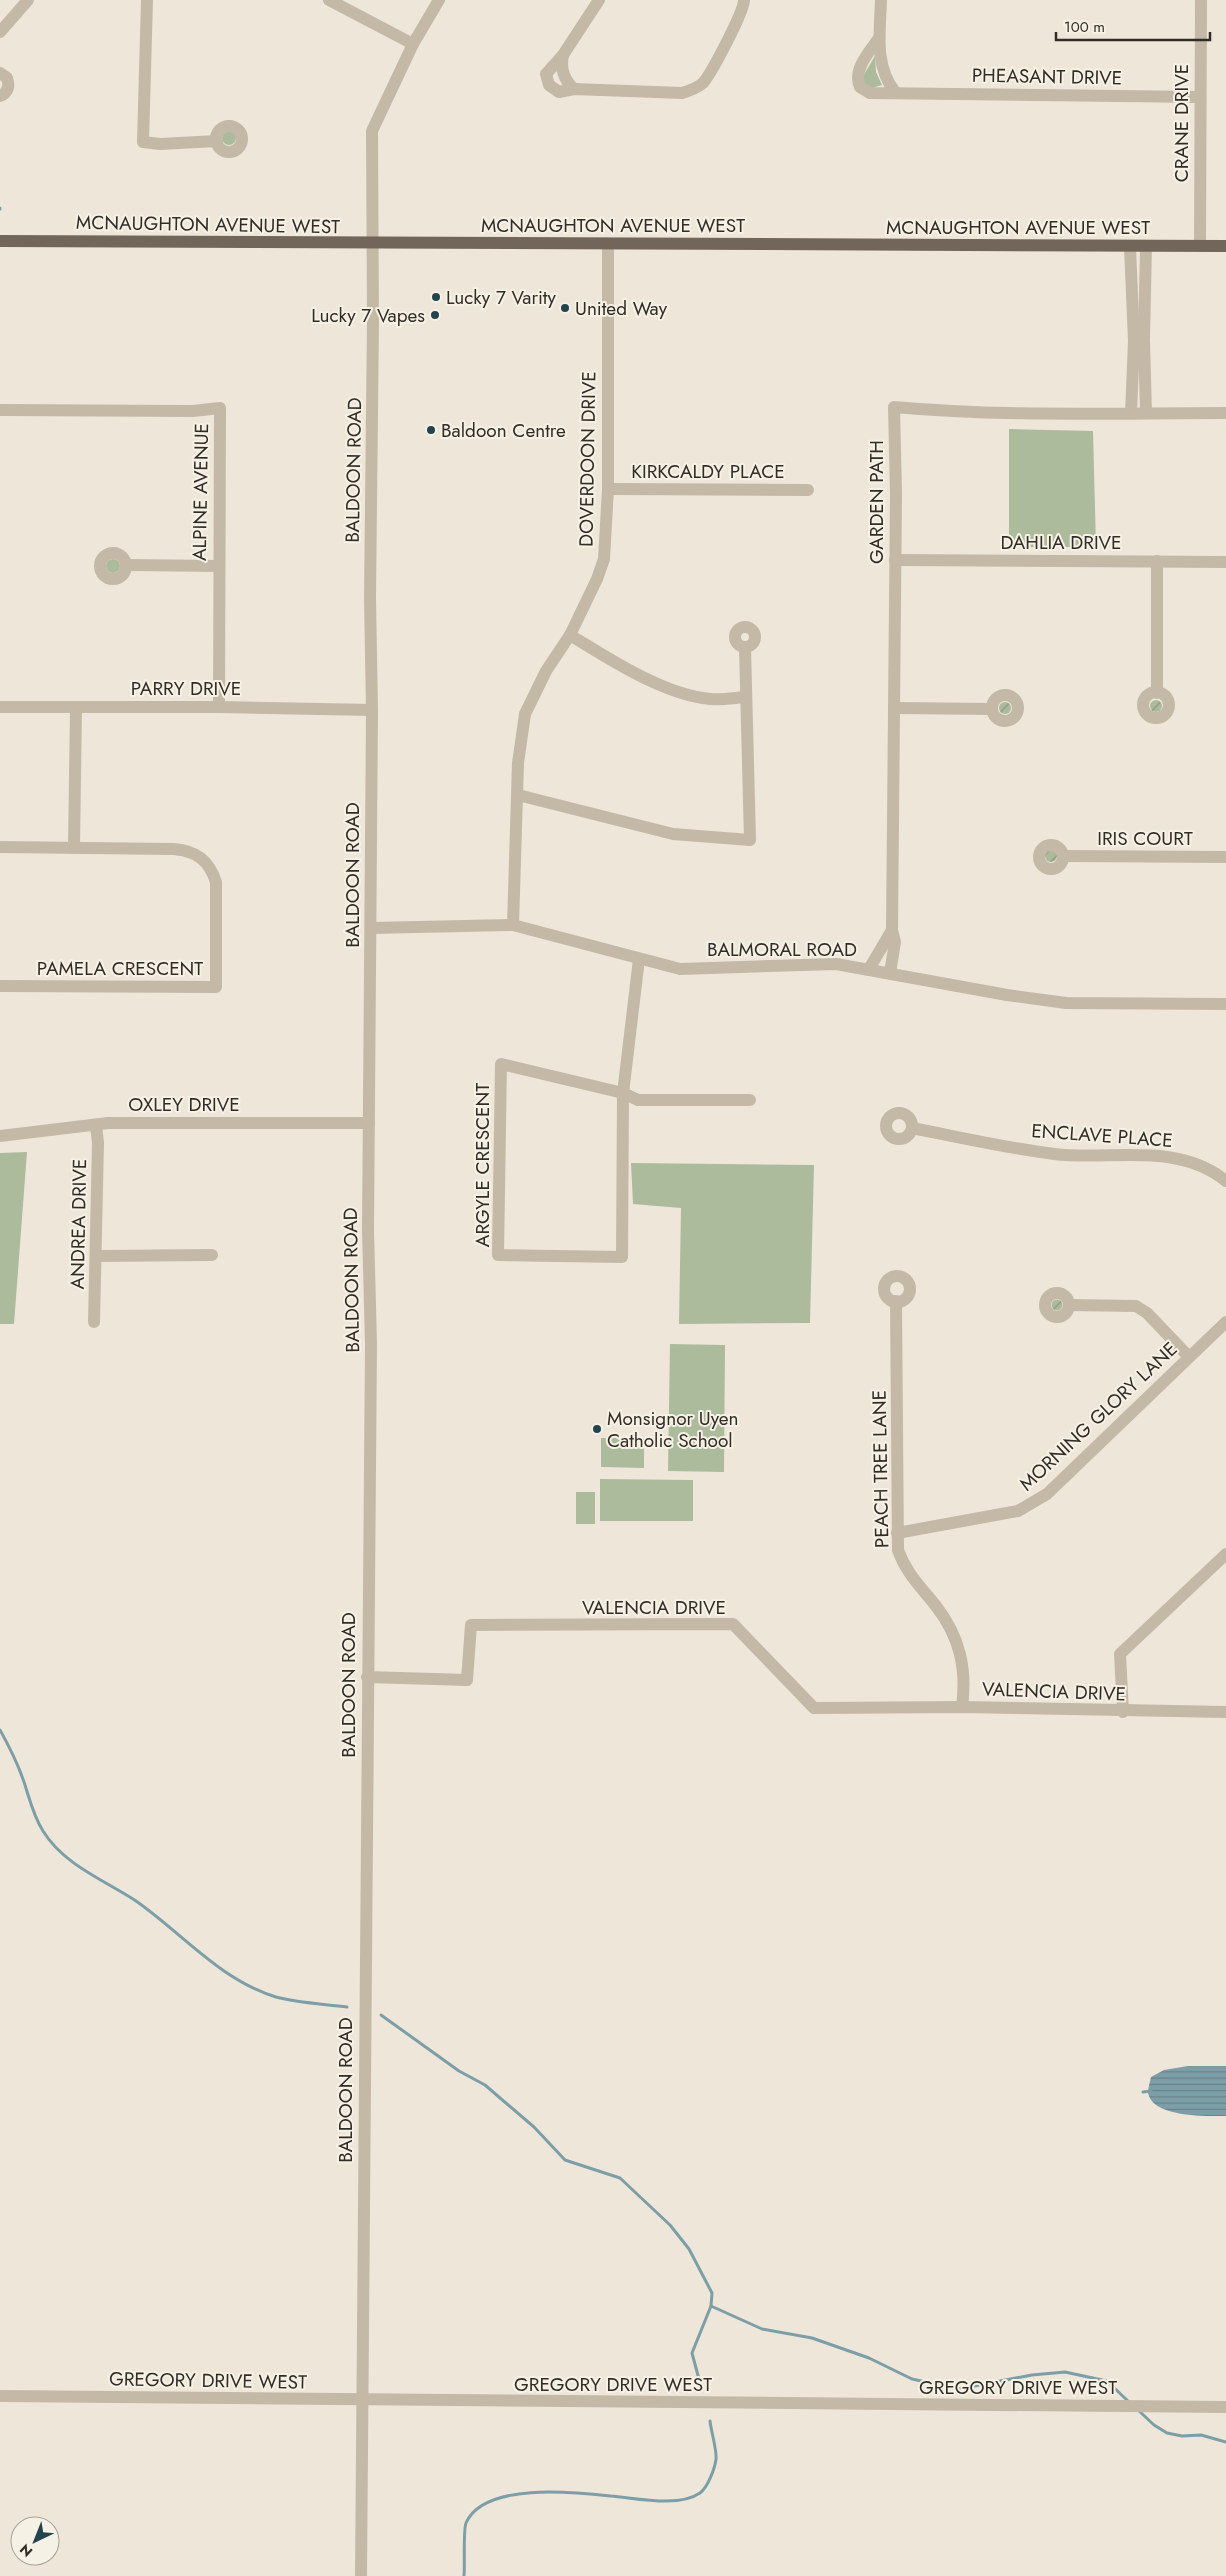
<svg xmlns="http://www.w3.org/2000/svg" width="1226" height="2576" viewBox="0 0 1226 2576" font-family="Jost,sans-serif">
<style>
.green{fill:#acbb9b}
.garden{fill:url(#garden-furrows)}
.water{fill:url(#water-rules)}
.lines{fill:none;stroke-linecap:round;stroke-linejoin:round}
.stream{stroke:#7c9fa7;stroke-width:3}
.minor{stroke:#c4b9a7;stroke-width:12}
.major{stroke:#726559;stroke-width:12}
.poi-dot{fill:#21444e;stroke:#f6f1e5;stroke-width:2}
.labels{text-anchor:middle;stroke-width:4;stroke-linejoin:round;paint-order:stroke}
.street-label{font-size:19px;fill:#322c27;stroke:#f6f1e5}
.poi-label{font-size:19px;fill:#322c27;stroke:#f6f1e5;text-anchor:start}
</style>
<defs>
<pattern id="garden-furrows" width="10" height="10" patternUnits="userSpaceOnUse" patternTransform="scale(1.25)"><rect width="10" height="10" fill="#acbb9b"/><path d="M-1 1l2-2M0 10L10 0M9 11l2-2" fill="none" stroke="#8d987e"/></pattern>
<pattern id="water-rules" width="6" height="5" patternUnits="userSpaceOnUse" patternTransform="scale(1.25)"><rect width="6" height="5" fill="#7c9fa7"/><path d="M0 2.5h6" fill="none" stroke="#668288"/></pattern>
</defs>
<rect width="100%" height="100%" fill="#eee7d9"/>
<g class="green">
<path d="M 875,56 L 876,72 L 882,85 L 872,88 L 864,84 L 863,76 Z"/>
<circle cx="229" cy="138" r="7"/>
<path d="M 1009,429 L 1093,431 L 1096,547 L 1009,547 Z"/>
<circle cx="113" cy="566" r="7"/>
<path d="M 27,1152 L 14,1324 L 0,1324 L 0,1153 Z"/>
<path d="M 631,1163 L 814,1165 L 810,1323 L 679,1324 L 681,1208 L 633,1204 Z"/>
<path d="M 670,1344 L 725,1345 L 724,1472 L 668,1471 Z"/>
<path d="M 601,1438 L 644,1438 L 644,1468 L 601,1467 Z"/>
<path d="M 600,1479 L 693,1480 L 693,1521 L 600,1521 Z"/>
<rect x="576" y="1492" width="19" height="32"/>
</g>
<g class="garden">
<circle cx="1156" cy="706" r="6"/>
<circle cx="1005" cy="708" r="6"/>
<circle cx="1051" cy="856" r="6"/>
<circle cx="1057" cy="1305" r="5.5"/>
</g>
<path class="water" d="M 1188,2066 L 1226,2066 L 1226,2116 C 1207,2116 1153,2118 1148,2093 C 1148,2088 1150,2082 1151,2077 L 1164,2070 Z"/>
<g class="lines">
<g class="stream">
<path d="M 0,208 L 0,209"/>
<path d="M 0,1730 C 10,1748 19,1766 25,1785 C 30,1801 34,1817 43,1831 C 64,1865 104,1880 136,1901 C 182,1933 220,1980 276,1997 C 298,2003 324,2004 347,2007"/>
<path d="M 381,2015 L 459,2071 L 485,2085 L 534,2127 L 565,2160 L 620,2178 L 670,2225 L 689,2249 L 712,2293 L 711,2306 L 692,2353 L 700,2383"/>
<path d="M 1143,2092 L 1151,2091"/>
<path d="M 711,2306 L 762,2329 L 812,2338 L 869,2358 L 912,2379 L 958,2389 L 1032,2375 L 1065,2372 L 1107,2381 L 1129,2402"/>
<path d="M 1137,2409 L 1154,2425 L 1167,2433 L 1182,2436 L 1201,2435 L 1226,2442"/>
<path d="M 464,2576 C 465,2565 463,2530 466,2523 C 484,2482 574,2492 611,2496 C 636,2498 678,2508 700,2493 C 708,2487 715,2468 716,2459 C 717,2450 711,2431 710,2421"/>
</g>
<g class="minor">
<path d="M 147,0 L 143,142 L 160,144 L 217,141"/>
<path d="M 329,0 L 413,44"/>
<path d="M 599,0 L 563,55 L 546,74 L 549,85 L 559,92 L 574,89 L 682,93 C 689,91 697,88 703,83 C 711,74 744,12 744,0"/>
<path d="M 881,0 C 880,32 874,65 895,92"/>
<path d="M 0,32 L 28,0"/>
<path d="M 879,38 C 870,51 852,70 860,87 L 870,93 L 1199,97"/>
<path d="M 563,55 C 560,69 564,80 574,89"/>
<path d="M 0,73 L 7,78 C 10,86 8,93 0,96"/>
<circle cx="229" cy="139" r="13"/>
<path d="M 1200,246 L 1201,0"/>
<path d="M 1130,247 L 1134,341 L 1131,413"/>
<path d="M 0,410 L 193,411 L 220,408 L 219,707"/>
<path d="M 1146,413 L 1144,340 L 1146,247"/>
<path d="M 608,489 L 808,490"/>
<circle cx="113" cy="566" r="13"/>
<path d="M 895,560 L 1226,562"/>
<path d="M 1157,561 L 1157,693"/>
<path d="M 126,565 L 218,566"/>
<circle cx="745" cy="637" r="10"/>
<path d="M 570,635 C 609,659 664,695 710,699 C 722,700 733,698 745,697"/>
<circle cx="1156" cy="705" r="13"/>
<circle cx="1005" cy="708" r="13"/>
<path d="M 0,707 L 219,707 L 372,710"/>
<path d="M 894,708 L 992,709"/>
<path d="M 518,795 L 673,834 L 750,840 L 745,647"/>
<circle cx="1051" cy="857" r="12"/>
<path d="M 0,847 L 174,849 C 196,851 209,860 216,882 L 216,987 L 0,986"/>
<path d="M 74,848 L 76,707"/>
<path d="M 1063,856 L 1226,857"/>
<path d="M 513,925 L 518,763 L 525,714 L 546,671 L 570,635 L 597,579 L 604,559 L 608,489 L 608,244"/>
<path d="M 371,928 L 513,925 L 680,969 L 836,964 L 1007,995 L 1066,1003 L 1226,1004"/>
<path d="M 639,959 L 623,1093 L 622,1257 L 498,1255 L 501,1064 L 623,1093 L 638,1100 L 750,1100"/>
<path d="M 869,969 L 892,930"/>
<path d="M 890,973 L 895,942 L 892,930 L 896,494 L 894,407 C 1004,417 1115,413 1226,413"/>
<circle cx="899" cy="1126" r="13"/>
<path d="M 912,1128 C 959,1137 1006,1148 1054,1154 C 1111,1161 1177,1141 1226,1181"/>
<path d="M 0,1136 L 108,1123 L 369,1123"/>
<path d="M 97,1256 L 212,1255"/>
<circle cx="897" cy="1289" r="13"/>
<circle cx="1057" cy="1305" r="12"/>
<path d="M 896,1301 L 898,1550 C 906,1573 921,1587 936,1606 C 960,1637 967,1669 962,1707"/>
<path d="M 1069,1305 L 1136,1306 L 1147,1313 L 1189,1357"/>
<path d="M 94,1322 L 98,1143 L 96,1126"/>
<path d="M 897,1533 L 1018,1511 L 1047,1494 L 1226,1322"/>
<path d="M 367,1677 L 467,1680 L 471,1625 L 733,1624 L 814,1708 L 962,1707 L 1226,1712"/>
<path d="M 1123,1712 L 1120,1654 L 1226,1554"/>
<path d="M 0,2396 L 1226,2407"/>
<path d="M 361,2576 L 371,1344 L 368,1230 L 372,710 L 370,598 L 373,320 L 372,131 L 413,44 L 439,0"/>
</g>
<path class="major" d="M 0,241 L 1226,246"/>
</g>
<g class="poi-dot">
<circle cx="436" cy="297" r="5"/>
<circle cx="565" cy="308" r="5"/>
<circle cx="435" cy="315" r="5"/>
<circle cx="431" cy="430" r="5"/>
<circle cx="597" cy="1429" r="5"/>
</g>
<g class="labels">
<g class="street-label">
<text transform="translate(1047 76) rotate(1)" y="7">PHEASANT DRIVE</text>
<text transform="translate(1181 123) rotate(-90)" y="7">CRANE DRIVE</text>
<text transform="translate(208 224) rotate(1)" y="7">MCNAUGHTON AVENUE WEST</text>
<text x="613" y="232">MCNAUGHTON AVENUE WEST</text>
<text x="1018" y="234">MCNAUGHTON AVENUE WEST</text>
<text transform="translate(587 459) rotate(-89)" y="7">DOVERDOON DRIVE</text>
<text transform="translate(353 470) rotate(-89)" y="7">BALDOON ROAD</text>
<text x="708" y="478">KIRKCALDY PLACE</text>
<text transform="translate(200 492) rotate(-89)" y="7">ALPINE AVENUE</text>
<text transform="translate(876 502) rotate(-90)" y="7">GARDEN PATH</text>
<text x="1061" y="549">DAHLIA DRIVE</text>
<text x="186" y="695">PARRY DRIVE</text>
<text x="1145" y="845">IRIS COURT</text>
<text transform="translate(352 875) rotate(-90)" y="7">BALDOON ROAD</text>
<text x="782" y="956">BALMORAL ROAD</text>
<text x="120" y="975">PAMELA CRESCENT</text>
<text x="184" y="1111">OXLEY DRIVE</text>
<text transform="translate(1102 1135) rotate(4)" y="7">ENCLAVE PLACE</text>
<text transform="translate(482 1165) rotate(-90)" y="7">ARGYLE CRESCENT</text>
<text transform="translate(78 1224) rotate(-89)" y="7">ANDREA DRIVE</text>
<text transform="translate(351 1280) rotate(-91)" y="7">BALDOON ROAD</text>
<text transform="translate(1098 1416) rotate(-43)" y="7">MORNING GLORY LANE</text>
<text transform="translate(880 1469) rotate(-91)" y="7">PEACH TREE LANE</text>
<text x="654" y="1614">VALENCIA DRIVE</text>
<text transform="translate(348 1685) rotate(-90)" y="7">BALDOON ROAD</text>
<text transform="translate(1054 1691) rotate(2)" y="7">VALENCIA DRIVE</text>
<text transform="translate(345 2090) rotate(-90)" y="7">BALDOON ROAD</text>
<text transform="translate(208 2380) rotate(1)" y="7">GREGORY DRIVE WEST</text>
<text x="613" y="2391">GREGORY DRIVE WEST</text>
<text x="1018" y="2394">GREGORY DRIVE WEST</text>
</g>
<g class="poi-label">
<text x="446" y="304">Lucky 7 Varity</text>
<text x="575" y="315">United Way</text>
<text x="425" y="322" text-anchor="end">Lucky 7 Vapes</text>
<text x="441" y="437">Baldoon Centre</text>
<text x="607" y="1425">Monsignor Uyen<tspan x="607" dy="22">Catholic School</tspan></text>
</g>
</g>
<g transform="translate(35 2541) rotate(223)"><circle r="24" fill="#f6f1e5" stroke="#a8a299"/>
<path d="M0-4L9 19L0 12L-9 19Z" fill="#21444e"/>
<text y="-8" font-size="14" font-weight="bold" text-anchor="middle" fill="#322c27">N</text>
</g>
<path d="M1056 32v8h154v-8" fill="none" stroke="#322c27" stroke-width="2.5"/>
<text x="1064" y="32" font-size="15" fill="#322c27" stroke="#f6f1e5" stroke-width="4" paint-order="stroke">100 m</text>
</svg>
